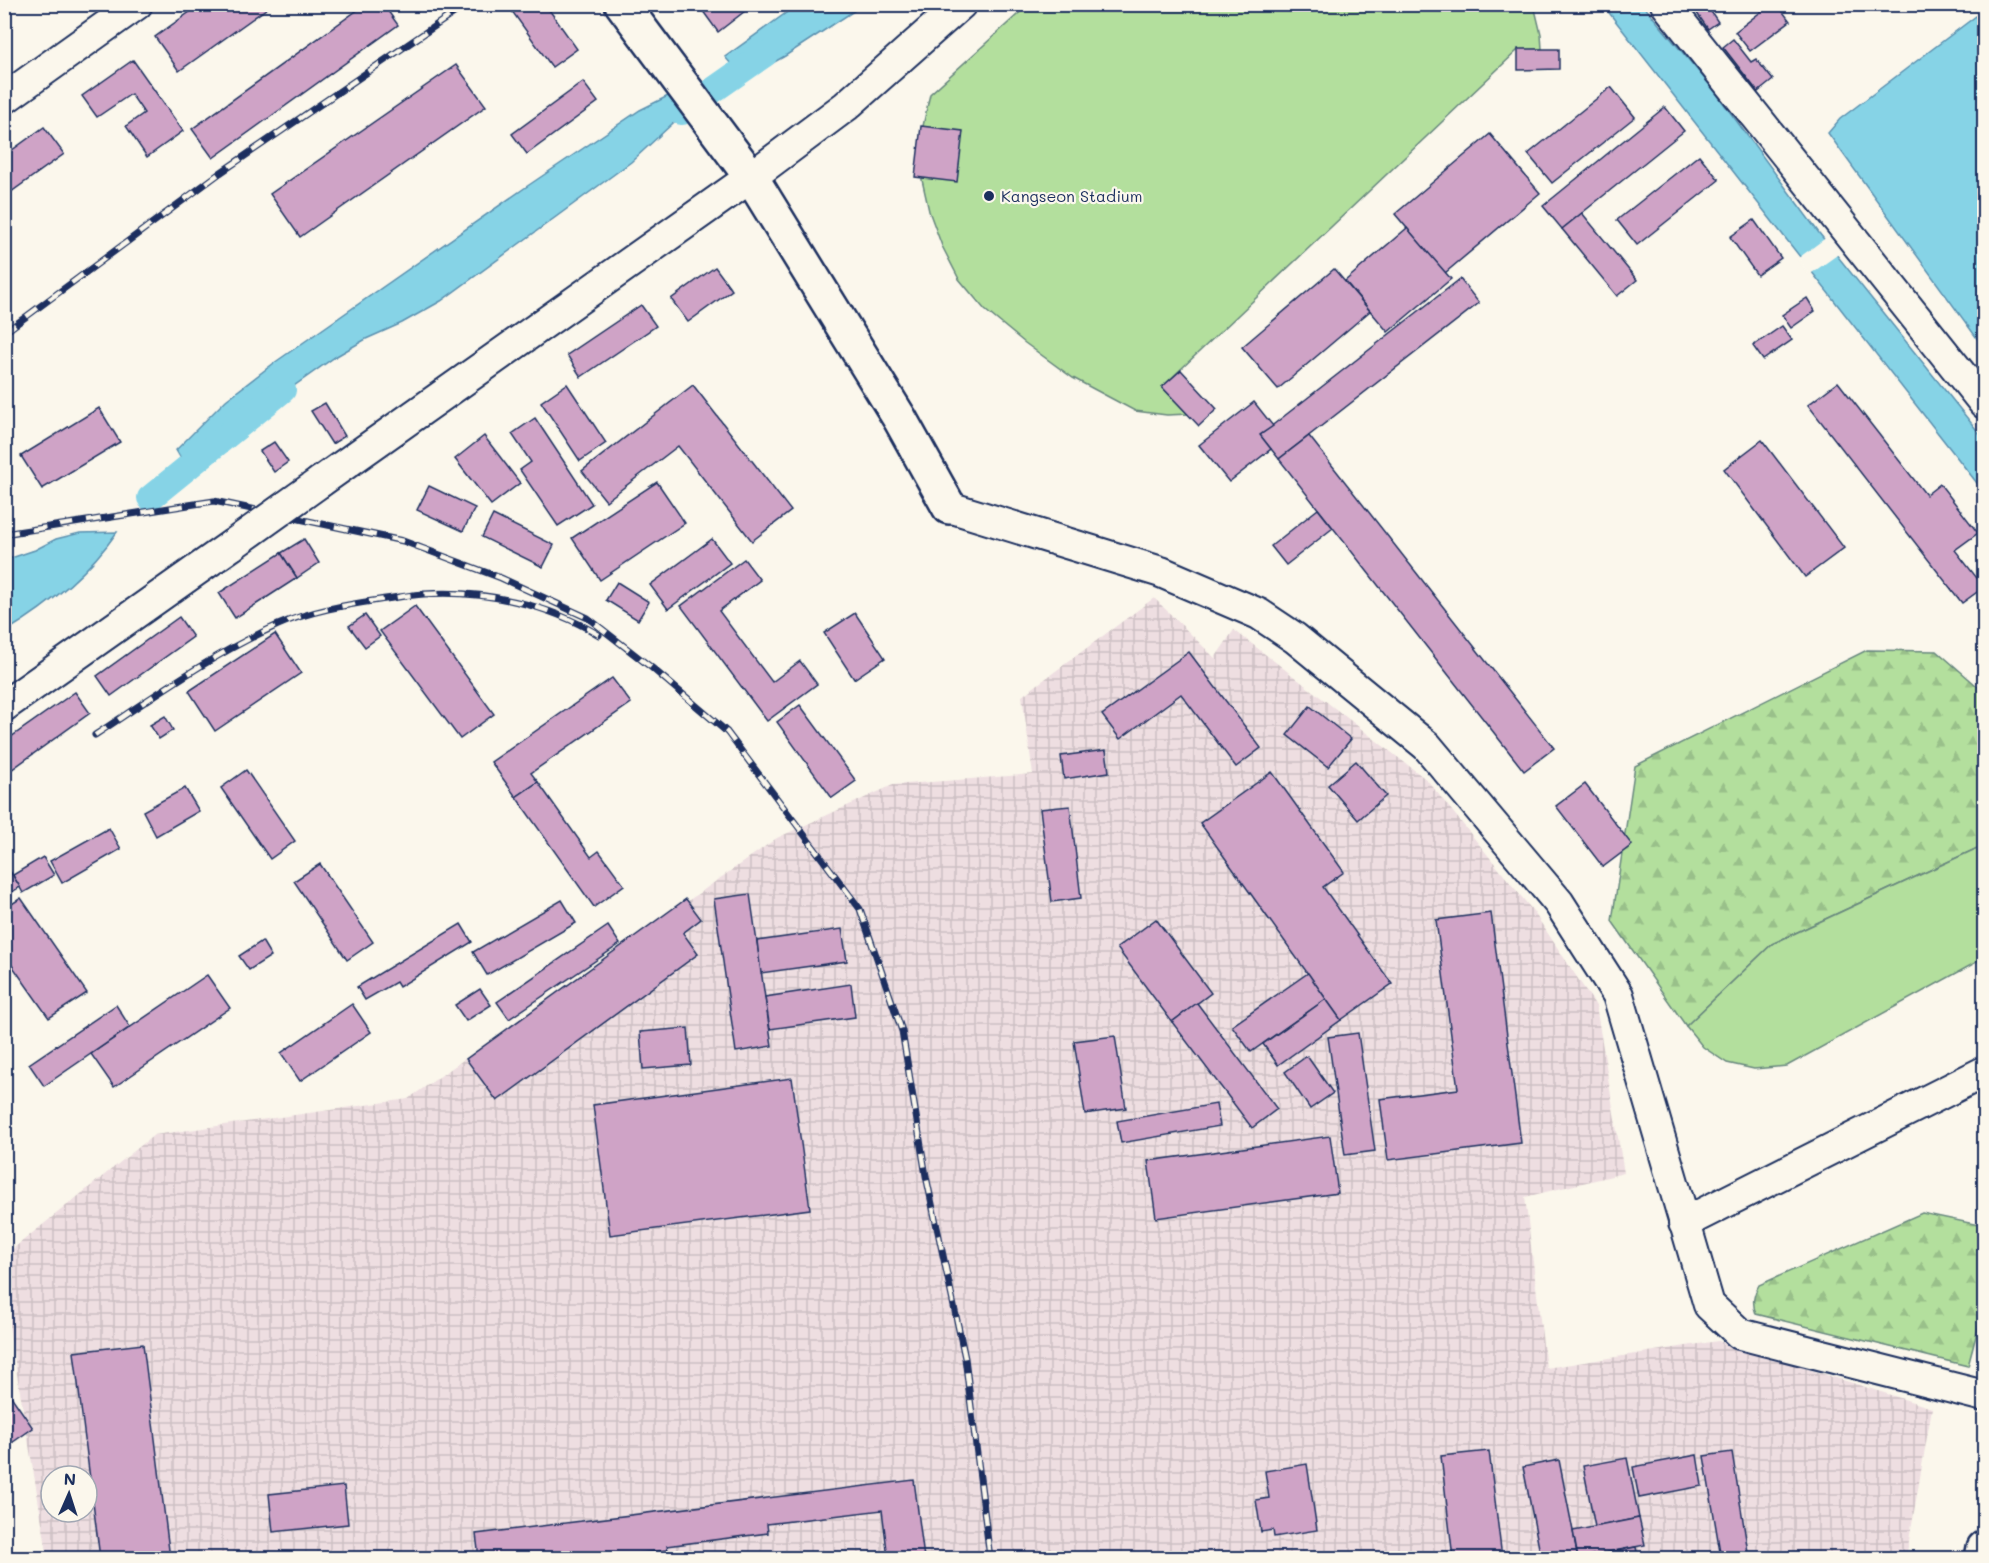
<svg xmlns="http://www.w3.org/2000/svg" width="1989" height="1563" viewBox="0 0 1989 1563" font-family="Mali,sans-serif">
<style>
.industrial{fill:url(#industrial-grid);fill-rule:evenodd}
.forest{fill:url(#forest-firs);stroke:#67877e;stroke-width:1.5}
.park{fill:#b3df9d;stroke:#67877e;stroke-width:1.5}
.water{fill:#86d3e6;stroke:#5b91b0;stroke-width:1.5}
.pier{fill:#fbf7ec}
.lines{fill:none;stroke-linecap:round;stroke-linejoin:round}
.canal{stroke:#86d3e6;stroke-width:26}
.building{fill:#cfa3c6;stroke:#1b2f5e;stroke-width:1.5}
.street-casing{stroke:#1b2f5e;stroke-width:34}
.secondary-casing{stroke:#1b2f5e;stroke-width:38}
.highway-casing{stroke:#1b2f5e;stroke-width:38}
.street{stroke:#fbf7ec;stroke-width:30}
.secondary{stroke:#fbf7ec;stroke-width:33}
.highway{stroke:#fbf7ec;stroke-width:33}
.rail-casing{stroke:#1b2f5e;stroke-width:7}
.rail{stroke:#fbf7ec;stroke-width:4.5;stroke-dasharray:14;stroke-linecap:butt}
.street-bridge-casing{stroke:#1b2f5e;stroke-width:34;stroke-linecap:butt}
.street-bridge{stroke:#fbf7ec;stroke-width:30}
.poi-dot{fill:#1b2f5e;stroke:#fbf7ec;stroke-width:2}
.labels{text-anchor:middle;stroke-width:4.5;stroke-linejoin:round;paint-order:stroke}
.poi-label{font-size:16px;fill:#1b2f5e;stroke:#fbf7ec;text-anchor:start}
</style>
<defs>
<pattern id="industrial-grid" width="8" height="8" patternUnits="userSpaceOnUse" patternTransform="scale(1.5)"><rect width="8" height="8" fill="#eedee1"/><path d="M0 4h8M4 0v8" fill="none" stroke="#ccbfc3"/></pattern>
<pattern id="forest-firs" width="22" height="20" patternUnits="userSpaceOnUse" patternTransform="scale(1.5)"><rect width="22" height="20" fill="#b3df9d"/><path d="M5 1l3.5 6h-7zM16 11l3.5 6h-7z" fill="#99c08a"/></pattern>
</defs>
<rect width="100%" height="100%" fill="#fbf7ec"/>
<filter id="ink" filterUnits="userSpaceOnUse"><feTurbulence type="fractalNoise" baseFrequency=".0167" numOctaves="2"/><feDisplacementMap in="SourceGraphic" scale="12" xChannelSelector="R" yChannelSelector="G"/><feConvolveMatrix kernelMatrix="1 2 1 2 8 2 1 2 1" color-interpolation-filters="sRGB"/></filter>
<g filter="url(#ink)">
<path class="industrial" d="M 1154,598 L 1215,658 L 1234,630 L 1427,780 L 1533,911 L 1596,1006 L 1624,1173 L 1525,1197 L 1546,1368 L 1718,1341 L 1932,1408 L 1906,1558 L 48,1558 L 5,1303 L 4,1256 L 154,1135 L 408,1099 L 777,838 L 893,785 L 1033,774 L 1022,696 ZM 51,1476 L 87,1476 L 87,1512 L 51,1512 Z"/>
<g class="forest">
<path d="M 1867,650 L 1937,651 L 1984,692 L 1984,845 L 1772,944 L 1686,1026 L 1612,921 L 1635,766 Z"/>
<path d="M 1922,1213 L 1984,1226 L 1984,1306 L 1968,1366 L 1756,1314 C 1752,1303 1753,1296 1759,1285 Z"/>
</g>
<g class="park">
<path d="M 1028,5 L 1534,5 L 1541,34 L 1542,49 L 1518,50 L 1162,387 L 1188,414 L 1167,415 L 1135,411 L 1073,378 L 1025,343 L 985,310 L 959,279 L 942,246 L 929,211 L 922,180 L 923,126 L 930,94 Z"/>
<path d="M 1984,845 L 1984,958 L 1787,1066 L 1754,1069 L 1727,1063 L 1703,1047 L 1686,1026 L 1772,944 Z"/>
</g>
<g class="water">
<path d="M 797,5 L 863,5 L 785,56 L 744,79 L 725,57 Z"/>
<path d="M 1603,5 L 1643,5 L 1713,89 L 1819,233 L 1984,439 L 1984,492 Z"/>
<path d="M 1984,10 L 1984,348 L 1828,133 L 1840,119 Z"/>
<path d="M 670,95 L 684,113 L 631,162 L 441,301 L 402,323 L 366,339 L 335,357 L 223,436 L 186,467 L 176,450 L 226,400 L 274,363 L 526,187 L 640,110 Z"/>
<path d="M 117,532 C 88,574 48,606 5,632 L 5,560 L 35,550 L 56,539 L 80,533 Z"/>
</g>
<path class="pier" d="M 1827,237 L 1840,253 L 1809,275 L 1797,259 Z"/>
<g class="lines">
<g class="canal">
<path d="M 682,112 L 765,54"/>
<path d="M 150,498 L 283,390"/>
</g>
</g>
<g class="building">
<path d="M 201,4 L 273,4 L 179,71 L 155,37 Z"/>
<path d="M 366,4 L 383,4 L 398,25 L 213,158 L 192,129 Z"/>
<path d="M 513,4 L 545,4 L 577,49 L 552,67 L 509,7 Z"/>
<path d="M 703,4 L 754,4 L 718,32 L 700,7 Z"/>
<path d="M 1694,4 L 1706,4 L 1718,22 L 1708,29 L 1692,6 Z"/>
<path d="M 1771,4 L 1777,4 L 1790,21 L 1750,51 L 1735,32 Z"/>
<path d="M 1733,39 L 1751,62 L 1756,59 L 1773,80 L 1758,92 L 1723,47 Z"/>
<path d="M 1518,49 L 1559,49 L 1559,69 L 1518,70 Z"/>
<path d="M 133,60 L 183,131 L 147,157 L 126,126 L 144,113 L 131,94 L 97,117 L 82,96 Z"/>
<path d="M 456,65 L 486,106 L 300,237 L 270,194 Z"/>
<path d="M 583,82 L 598,102 L 527,154 L 512,134 Z"/>
<path d="M 1611,87 L 1635,117 L 1552,183 L 1528,154 Z"/>
<path d="M 1665,107 L 1684,131 L 1562,229 L 1543,206 Z"/>
<path d="M 921,126 L 963,131 L 957,182 L 915,177 Z"/>
<path d="M 44,127 L 64,154 L 4,197 L 4,156 Z"/>
<path d="M 1490,134 L 1540,193 L 1445,273 L 1395,214 Z"/>
<path d="M 1699,155 L 1719,180 L 1637,245 L 1617,220 Z"/>
<path d="M 1582,213 L 1637,280 L 1617,296 L 1562,229 Z"/>
<path d="M 1754,220 L 1781,258 L 1757,275 L 1730,237 Z"/>
<path d="M 1407,228 L 1451,279 L 1388,332 L 1345,281 Z"/>
<path d="M 715,267 L 732,290 L 688,322 L 671,299 Z"/>
<path d="M 1334,269 L 1370,311 L 1278,389 L 1242,347 Z"/>
<path d="M 1460,279 L 1479,303 L 1279,459 L 1260,435 Z"/>
<path d="M 1807,298 L 1815,311 L 1791,328 L 1782,315 Z"/>
<path d="M 641,305 L 656,326 L 581,377 L 567,355 Z"/>
<path d="M 1782,326 L 1792,340 L 1763,360 L 1753,346 Z"/>
<path d="M 1181,370 L 1217,409 L 1199,426 L 1162,387 Z"/>
<path d="M 1838,382 L 1926,495 L 1940,484 L 1978,533 L 1955,550 L 1984,587 L 1962,603 L 1808,405 Z"/>
<path d="M 567,384 L 606,443 L 580,461 L 541,402 Z"/>
<path d="M 693,385 L 791,511 L 752,541 L 678,446 L 606,501 L 582,471 Z"/>
<path d="M 1254,402 L 1273,426 L 1260,435 L 1271,449 L 1229,482 L 1199,445 Z"/>
<path d="M 325,403 L 345,436 L 332,444 L 311,411 Z"/>
<path d="M 99,408 L 120,442 L 42,489 L 21,456 Z"/>
<path d="M 535,418 L 592,504 L 558,526 L 520,470 L 531,462 L 512,434 Z"/>
<path d="M 484,436 L 520,483 L 491,505 L 455,459 Z"/>
<path d="M 1309,436 L 1554,748 L 1524,771 L 1279,459 Z"/>
<path d="M 1762,440 L 1844,548 L 1805,577 L 1724,469 Z"/>
<path d="M 274,442 L 288,462 L 274,472 L 260,451 Z"/>
<path d="M 657,482 L 685,523 L 600,580 L 572,538 Z"/>
<path d="M 429,486 L 475,508 L 463,531 L 417,510 Z"/>
<path d="M 1318,509 L 1333,528 L 1286,565 L 1271,546 Z"/>
<path d="M 493,515 L 554,545 L 543,567 L 482,537 Z"/>
<path d="M 304,539 L 319,563 L 297,578 L 281,553 Z"/>
<path d="M 712,539 L 730,563 L 668,609 L 650,585 Z"/>
<path d="M 281,553 L 297,578 L 235,618 L 219,593 Z"/>
<path d="M 744,559 L 760,580 L 719,611 L 772,682 L 800,661 L 817,684 L 767,721 L 681,606 Z"/>
<path d="M 617,582 L 649,602 L 638,620 L 606,600 Z"/>
<path d="M 415,606 L 494,714 L 460,739 L 380,631 Z"/>
<path d="M 855,613 L 885,658 L 854,679 L 824,633 Z"/>
<path d="M 365,615 L 380,636 L 365,647 L 349,626 Z"/>
<path d="M 179,617 L 193,637 L 111,696 L 97,676 Z"/>
<path d="M 275,634 L 301,673 L 215,731 L 189,691 Z"/>
<path d="M 1189,652 L 1261,748 L 1236,767 L 1181,694 L 1120,739 L 1102,715 Z"/>
<path d="M 612,678 L 631,703 L 531,773 L 538,782 L 516,797 L 491,762 Z"/>
<path d="M 75,692 L 90,713 L 4,775 L 4,742 Z"/>
<path d="M 800,705 L 856,781 L 832,798 L 777,722 Z"/>
<path d="M 1310,706 L 1351,739 L 1328,767 L 1287,735 Z"/>
<path d="M 165,716 L 173,730 L 159,739 L 150,725 Z"/>
<path d="M 1106,750 L 1109,772 L 1064,779 L 1061,756 Z"/>
<path d="M 1356,761 L 1386,796 L 1358,820 L 1328,785 Z"/>
<path d="M 246,770 L 295,841 L 270,859 L 221,788 Z"/>
<path d="M 1272,772 L 1344,872 L 1323,887 L 1392,984 L 1341,1020 L 1200,823 Z"/>
<path d="M 538,782 L 591,857 L 599,851 L 624,885 L 594,907 L 516,797 Z"/>
<path d="M 1585,784 L 1632,845 L 1603,867 L 1556,806 Z"/>
<path d="M 185,788 L 199,811 L 156,836 L 143,811 Z"/>
<path d="M 1070,806 L 1081,898 L 1052,902 L 1040,809 Z"/>
<path d="M 109,828 L 121,849 L 62,883 L 50,861 Z"/>
<path d="M 43,857 L 54,875 L 23,893 L 13,875 Z"/>
<path d="M 320,864 L 373,942 L 347,960 L 294,881 Z"/>
<path d="M 8,868 L 20,887 L 4,897 L 4,870 Z"/>
<path d="M 750,894 L 772,1046 L 736,1052 L 714,899 Z"/>
<path d="M 21,898 L 87,993 L 49,1018 L 4,954 L 4,909 Z"/>
<path d="M 686,899 L 701,919 L 683,933 L 698,954 L 497,1101 L 466,1059 Z"/>
<path d="M 562,900 L 576,923 L 487,975 L 473,952 Z"/>
<path d="M 1491,913 L 1521,1143 L 1388,1160 L 1380,1099 L 1458,1089 L 1436,920 Z"/>
<path d="M 1156,919 L 1211,993 L 1172,1022 L 1117,948 Z"/>
<path d="M 461,924 L 472,942 L 399,987 L 396,982 L 365,1000 L 357,987 Z"/>
<path d="M 608,926 L 620,944 L 509,1019 L 497,1002 Z"/>
<path d="M 842,929 L 847,961 L 761,973 L 757,941 Z"/>
<path d="M 262,941 L 271,956 L 249,970 L 239,956 Z"/>
<path d="M 1308,973 L 1326,999 L 1251,1052 L 1232,1026 Z"/>
<path d="M 207,975 L 230,1008 L 114,1087 L 91,1054 Z"/>
<path d="M 851,984 L 855,1017 L 770,1029 L 765,997 Z"/>
<path d="M 480,989 L 491,1005 L 466,1021 L 455,1005 Z"/>
<path d="M 1326,999 L 1341,1020 L 1278,1065 L 1263,1044 Z"/>
<path d="M 1197,1003 L 1277,1109 L 1252,1128 L 1172,1022 Z"/>
<path d="M 352,1004 L 371,1032 L 300,1081 L 281,1053 Z"/>
<path d="M 116,1005 L 130,1027 L 44,1086 L 29,1064 Z"/>
<path d="M 688,1028 L 691,1065 L 643,1069 L 640,1032 Z"/>
<path d="M 1358,1033 L 1375,1151 L 1345,1155 L 1328,1037 Z"/>
<path d="M 1115,1036 L 1126,1108 L 1085,1114 L 1074,1041 Z"/>
<path d="M 1307,1056 L 1333,1093 L 1310,1109 L 1285,1072 Z"/>
<path d="M 792,1078 L 810,1209 L 610,1235 L 593,1105 Z"/>
<path d="M 1216,1104 L 1220,1126 L 1121,1143 L 1117,1121 Z"/>
<path d="M 1330,1136 L 1338,1193 L 1156,1218 L 1148,1161 Z"/>
<path d="M 143,1344 L 170,1558 L 100,1558 L 74,1352 Z"/>
<path d="M 4,1386 L 33,1428 L 6,1447 L 4,1444 Z"/>
<path d="M 1489,1451 L 1502,1558 L 1453,1558 L 1441,1456 Z"/>
<path d="M 1732,1452 L 1749,1558 L 1721,1558 L 1704,1456 Z"/>
<path d="M 1697,1455 L 1702,1486 L 1639,1498 L 1633,1467 Z"/>
<path d="M 1627,1458 L 1639,1518 L 1595,1527 L 1583,1466 Z"/>
<path d="M 1559,1460 L 1573,1531 L 1578,1558 L 1541,1558 L 1523,1467 Z"/>
<path d="M 1307,1464 L 1317,1530 L 1274,1537 L 1273,1530 L 1261,1532 L 1256,1500 L 1269,1498 L 1265,1471 Z"/>
<path d="M 914,1480 L 924,1558 L 888,1558 L 882,1510 L 767,1524 L 768,1533 L 667,1546 L 668,1550 L 595,1558 L 479,1558 L 476,1534 Z"/>
<path d="M 344,1486 L 348,1524 L 273,1532 L 269,1494 Z"/>
<path d="M 1639,1518 L 1645,1545 L 1578,1558 L 1573,1531 Z"/>
<path d="M 1636,1547 L 1638,1558 L 1608,1558 L 1607,1553 Z"/>
<path d="M 1607,1553 L 1608,1558 L 1578,1558 Z"/>
</g>
<g class="lines">
<g class="street-casing">
<g id="street">
<path d="M 1666,4 L 1984,403"/>
<path d="M 4,99 L 137,4"/>
<path d="M 320,482 L 751,177 L 846,106 L 961,4"/>
<path d="M 949,507 L 1161,572 L 1259,614 L 1295,638 L 1427,746 L 1559,903 L 1618,995 L 1709,1305 L 1740,1334 L 1984,1396"/>
<path d="M 4,706 L 232,545"/>
<path d="M 1684,1223 L 1984,1072"/>
</g>
</g>
<g class="secondary-casing">
<path id="secondary" d="M 622,4 L 751,177 L 900,419 L 949,507"/>
</g>
<g class="highway-casing">
<path id="highway" d="M 1982,1558 L 1984,1548"/>
</g>
<use href="#street" class="street"/>
<use href="#secondary" class="secondary"/>
<use href="#highway" class="highway"/>
<g class="rail-casing">
<g id="rail">
<path d="M 4,333 L 220,173 L 467,4"/>
<path d="M 4,534 L 214,501 L 403,541 L 501,578 L 588,618 L 652,668 L 727,732 L 860,909 L 902,1031 L 926,1176 L 965,1358 L 990,1558"/>
<path d="M 95,735 C 154,696 213,654 278,625 C 310,611 345,605 379,600 C 394,598 409,595 424,594 C 484,590 548,604 599,635"/>
</g>
</g>
<use href="#rail" class="rail"/>
<g class="street-bridge-casing">
<path id="street-bridge" d="M 232,545 L 320,482"/>
</g>
<use href="#street-bridge" class="street-bridge"/>
</g>
</g>
<circle class="poi-dot" cx="989" cy="196" r="6"/>
<g class="labels">
<g class="poi-label">
<text x="1001" y="202">Kangseon Stadium</text>
</g>
</g>
<rect width="1989" height="1563" fill="none" stroke="#fbf7ec" stroke-width="24"/>
<rect x="12" y="12" width="1965" height="1539" fill="none" stroke="#1b2f5e" stroke-width="2" filter="url(#ink)"/>
<g transform="translate(69 1494) rotate(3)"><circle r="28" fill="#fbf7ec" stroke="#a1a7b3" stroke-width="1.5"/>
<path d="M0-4.5L10 22L0 15L-10 22Z" fill="#1b2f5e"/>
<text y="-9" font-size="16" font-weight="bold" text-anchor="middle" fill="#1b2f5e">N</text>
</g>
</svg>
